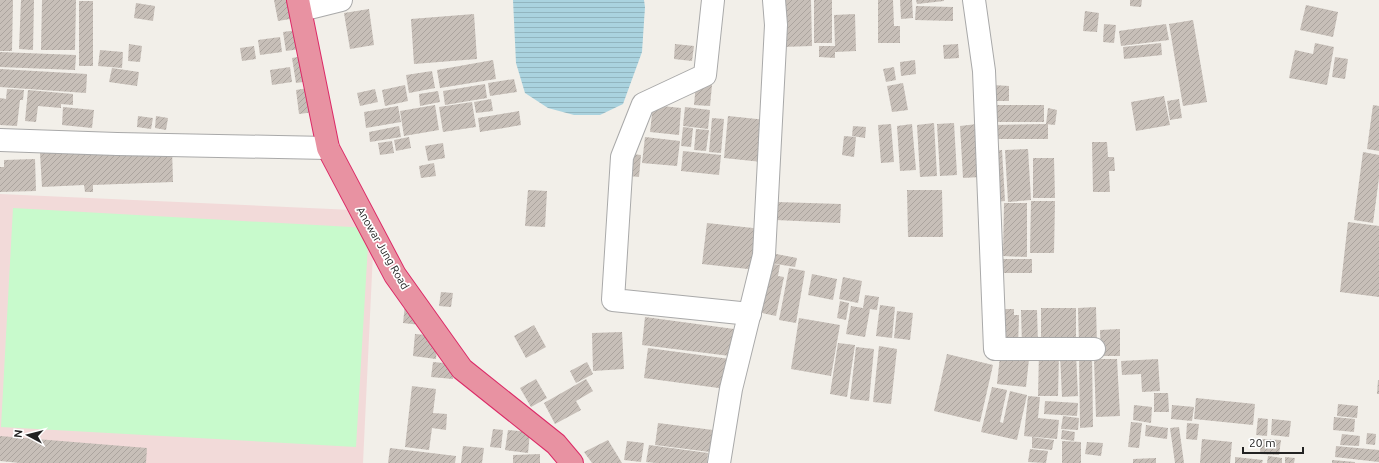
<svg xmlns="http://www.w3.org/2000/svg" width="1379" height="463" viewBox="0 0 1379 463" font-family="Ubuntu,sans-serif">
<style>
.commercial{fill:#f2dad9}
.park{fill:#c8facc}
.water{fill:url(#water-rules)}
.building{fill:url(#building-hatch)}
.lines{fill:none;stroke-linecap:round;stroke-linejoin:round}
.street-casing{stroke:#a9a9a9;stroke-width:24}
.highway-casing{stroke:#dc2a67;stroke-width:24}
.street{stroke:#fff;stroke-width:22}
.highway{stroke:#e892a2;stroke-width:22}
.labels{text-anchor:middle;stroke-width:3.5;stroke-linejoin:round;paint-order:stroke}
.street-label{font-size:11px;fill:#222;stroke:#fff}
</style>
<defs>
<pattern id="water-rules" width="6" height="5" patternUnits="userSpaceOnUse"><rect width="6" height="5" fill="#aad3df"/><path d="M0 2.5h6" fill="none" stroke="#92b5bf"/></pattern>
<pattern id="building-hatch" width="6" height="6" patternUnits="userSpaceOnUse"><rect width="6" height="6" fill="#c7bfb8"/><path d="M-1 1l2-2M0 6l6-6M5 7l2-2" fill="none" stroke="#aba49e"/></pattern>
</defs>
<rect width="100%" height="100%" fill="#f2efe9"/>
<path class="commercial" d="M 0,194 L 375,211 L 363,463 L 120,463 L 0,457 Z"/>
<path class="park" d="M 13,208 L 369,228 L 356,447 L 1,427 Z"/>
<path class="water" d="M 513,0 L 644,0 L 645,7 L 642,52 L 623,104 L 600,115 L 574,115 L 548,108 L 525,93 L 516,63 Z"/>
<g class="building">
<path d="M 0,0 L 13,0 L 12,51 L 0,51 Z"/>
<path d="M 21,0 L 34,0 L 33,50 L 19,49 Z"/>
<path d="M 42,0 L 76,0 L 75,50 L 41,50 Z"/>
<path d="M 274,0 L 306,0 L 308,16 L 278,21 Z"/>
<path d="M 781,0 L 811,0 L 812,46 L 782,47 Z"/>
<rect x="814" y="0" width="18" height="43"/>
<path d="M 878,0 L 893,0 L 894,26 L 900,26 L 900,43 L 878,43 Z"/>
<path d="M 900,0 L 912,0 L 913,18 L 901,19 Z"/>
<path d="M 916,0 L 944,0 L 944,1 L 917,4 Z"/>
<path d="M 1130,0 L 1142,0 L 1141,7 L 1130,6 Z"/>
<rect x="79" y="1" width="14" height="65"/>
<path d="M 136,3 L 155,6 L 153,21 L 134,18 Z"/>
<path d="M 1306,5 L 1338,12 L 1333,37 L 1300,30 Z"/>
<path d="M 916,6 L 953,7 L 953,21 L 915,20 Z"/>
<path d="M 369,9 L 374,45 L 350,49 L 344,13 Z"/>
<path d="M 1085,11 L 1099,13 L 1097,32 L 1083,31 Z"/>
<path d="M 474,14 L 477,59 L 414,64 L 411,19 Z"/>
<path d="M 855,14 L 856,51 L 835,52 L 835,58 L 819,57 L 819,46 L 835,46 L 834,15 Z"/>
<path d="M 1193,20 L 1207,102 L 1183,106 L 1169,24 Z"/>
<path d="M 1104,24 L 1116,25 L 1114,43 L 1103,42 Z"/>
<path d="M 1166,24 L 1169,40 L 1121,46 L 1119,31 Z"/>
<path d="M 312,28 L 314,47 L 286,51 L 283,32 Z"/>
<path d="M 280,37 L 282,52 L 260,55 L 258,40 Z"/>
<path d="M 1161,43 L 1162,55 L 1124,59 L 1123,47 Z"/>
<path d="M 1315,43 L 1334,47 L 1327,85 L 1289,78 L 1295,50 L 1313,54 Z"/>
<path d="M 129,44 L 142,46 L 140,62 L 128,61 Z"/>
<path d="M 675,44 L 694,46 L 692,61 L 674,59 Z"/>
<path d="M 958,44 L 959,58 L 944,59 L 943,45 Z"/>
<path d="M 254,46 L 256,59 L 242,61 L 240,48 Z"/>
<path d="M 100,50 L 123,52 L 122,68 L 98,66 Z"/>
<path d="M 0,52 L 76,55 L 75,70 L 0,67 Z"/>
<path d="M 320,53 L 323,79 L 296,83 L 292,58 Z"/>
<path d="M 1335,57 L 1348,59 L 1345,79 L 1332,77 Z"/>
<path d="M 493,60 L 496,79 L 440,88 L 437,70 Z"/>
<path d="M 915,60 L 916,74 L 901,76 L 900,62 Z"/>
<path d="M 290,67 L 292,82 L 272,85 L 270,70 Z"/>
<path d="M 894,67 L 896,80 L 886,82 L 883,69 Z"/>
<path d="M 112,68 L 139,72 L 137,86 L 109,82 Z"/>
<path d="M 0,69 L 87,74 L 86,93 L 0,87 Z"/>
<path d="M 432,71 L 435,88 L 409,93 L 406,75 Z"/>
<path d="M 514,79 L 517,92 L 490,96 L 488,83 Z"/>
<path d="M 696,83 L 712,85 L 710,106 L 694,105 Z"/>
<path d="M 903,83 L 908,110 L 892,112 L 887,86 Z"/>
<path d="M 485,84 L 487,98 L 445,105 L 443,91 Z"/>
<path d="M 326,85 L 330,110 L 299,114 L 296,90 Z"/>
<path d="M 405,85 L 408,101 L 385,106 L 382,90 Z"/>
<path d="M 993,85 L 1009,86 L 1009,101 L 993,101 Z"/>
<path d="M 7,89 L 24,90 L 23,100 L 20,100 L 17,126 L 0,125 L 0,98 L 6,99 Z"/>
<path d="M 375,89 L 378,102 L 360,106 L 357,93 Z"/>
<path d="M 28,90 L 73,94 L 73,105 L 61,104 L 61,108 L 38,106 L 36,122 L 25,121 Z"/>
<path d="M 438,91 L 440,102 L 420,106 L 419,94 Z"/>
<path d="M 1164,96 L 1170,125 L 1136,131 L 1131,102 Z"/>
<path d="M 491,99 L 493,111 L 476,113 L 474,102 Z"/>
<path d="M 1179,99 L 1182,118 L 1170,120 L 1167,101 Z"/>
<path d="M 472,102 L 476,127 L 443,132 L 439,107 Z"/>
<path d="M 435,105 L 439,130 L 404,136 L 400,111 Z"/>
<path d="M 653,105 L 681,108 L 679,135 L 650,132 Z"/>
<rect x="994" y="105" width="50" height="17"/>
<path d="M 1373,105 L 1379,106 L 1379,151 L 1367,149 Z"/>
<path d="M 398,106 L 401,122 L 366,128 L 364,112 Z"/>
<path d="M 63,107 L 94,110 L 92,128 L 62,125 Z"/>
<path d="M 685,107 L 710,110 L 708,129 L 683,126 Z"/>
<path d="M 1048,108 L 1057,110 L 1055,125 L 1046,124 Z"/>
<path d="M 519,111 L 521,125 L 480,132 L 478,118 Z"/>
<path d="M 138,116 L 153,118 L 151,129 L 137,127 Z"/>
<path d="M 156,116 L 168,118 L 166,130 L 155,128 Z"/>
<path d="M 728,116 L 766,120 L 762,162 L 724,158 Z"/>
<path d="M 712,118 L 724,119 L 721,153 L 709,152 Z"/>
<path d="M 934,123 L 937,176 L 920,177 L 917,125 Z"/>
<path d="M 954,123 L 957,175 L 940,176 L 937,124 Z"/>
<path d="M 891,124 L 894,162 L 881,163 L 878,125 Z"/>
<path d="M 912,124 L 916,170 L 900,171 L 897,126 Z"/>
<path d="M 977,124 L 980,177 L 963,178 L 960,126 Z"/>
<path d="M 1048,124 L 1048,139 L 994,139 L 994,125 Z"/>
<path d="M 399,126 L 401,137 L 370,142 L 369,132 Z"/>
<path d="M 853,126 L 866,127 L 865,138 L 852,136 Z"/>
<path d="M 683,127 L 693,128 L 691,147 L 681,146 Z"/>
<path d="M 696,129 L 709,130 L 706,151 L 694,150 Z"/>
<path d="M 844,136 L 856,137 L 854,157 L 842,155 Z"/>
<path d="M 409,137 L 411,148 L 396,151 L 394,140 Z"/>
<path d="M 645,137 L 680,141 L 677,166 L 642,163 Z"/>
<path d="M 392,141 L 394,153 L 380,155 L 378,143 Z"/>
<path d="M 1092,142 L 1107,142 L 1108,157 L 1114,157 L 1115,171 L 1109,171 L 1110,192 L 1093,192 Z"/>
<path d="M 443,143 L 445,158 L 428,161 L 425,146 Z"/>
<path d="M 172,149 L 173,182 L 93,185 L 93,192 L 85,192 L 84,185 L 42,187 L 40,153 Z"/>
<path d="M 1028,149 L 1031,200 L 1008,202 L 1005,150 Z"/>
<path d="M 1002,150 L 1005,201 L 995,202 L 991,151 Z"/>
<path d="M 683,151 L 721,155 L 719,175 L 681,171 Z"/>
<path d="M 1363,152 L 1379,155 L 1379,178 L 1373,223 L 1354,220 Z"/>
<path d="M 632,154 L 641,155 L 639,177 L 629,176 Z"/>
<path d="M 1033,158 L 1054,158 L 1055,198 L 1033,198 Z"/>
<path d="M 35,159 L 36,191 L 0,192 L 0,167 L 4,167 L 4,160 Z"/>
<path d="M 434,163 L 436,176 L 421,178 L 419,166 Z"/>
<path d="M 528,190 L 547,191 L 545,227 L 525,226 Z"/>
<path d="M 907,190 L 942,190 L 943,237 L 908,237 Z"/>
<path d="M 1031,201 L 1055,201 L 1054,253 L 1030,253 Z"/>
<path d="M 777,202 L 841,204 L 840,223 L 776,220 Z"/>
<path d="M 1004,203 L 1027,203 L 1027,257 L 1003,256 Z"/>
<path d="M 1348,222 L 1379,226 L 1379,297 L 1340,292 Z"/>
<path d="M 707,223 L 762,229 L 757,270 L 702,264 Z"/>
<path d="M 771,253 L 797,258 L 795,267 L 770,263 Z"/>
<rect x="1003" y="259" width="29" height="14"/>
<path d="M 767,263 L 780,265 L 778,276 L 784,277 L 776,316 L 758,312 Z"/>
<path d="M 789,268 L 805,271 L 796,323 L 779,320 Z"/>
<path d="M 812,274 L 837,279 L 833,300 L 808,295 Z"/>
<path d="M 843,277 L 862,281 L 858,303 L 839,299 Z"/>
<path d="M 441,292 L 453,293 L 451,307 L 439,306 Z"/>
<path d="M 865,295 L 879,297 L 877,310 L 870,309 L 865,337 L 846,334 L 851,306 L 863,308 Z"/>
<path d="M 840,301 L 849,303 L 846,320 L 837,318 Z"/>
<path d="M 405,305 L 430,326 L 403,323 Z"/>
<path d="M 880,305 L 895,307 L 892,338 L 876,336 Z"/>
<path d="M 1096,307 L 1097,346 L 1079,346 L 1078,308 Z"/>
<rect x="1041" y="308" width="35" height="37"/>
<path d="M 1002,309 L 1014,309 L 1014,315 L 1019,315 L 1018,347 L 1002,347 Z"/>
<path d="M 1021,310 L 1037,310 L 1038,345 L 1022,345 Z"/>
<path d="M 897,311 L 913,313 L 910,340 L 894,338 Z"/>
<path d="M 645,317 L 734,329 L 730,356 L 642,345 Z"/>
<path d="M 799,318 L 840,325 L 831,376 L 791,369 Z"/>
<path d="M 534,325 L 546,347 L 526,358 L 514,336 Z"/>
<path d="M 1120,329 L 1120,356 L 1101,356 L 1100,330 Z"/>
<path d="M 622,332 L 624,369 L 593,371 L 592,333 Z"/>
<path d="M 415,334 L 438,336 L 436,359 L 413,356 Z"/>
<path d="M 838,343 L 855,345 L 847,397 L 830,394 Z"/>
<path d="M 879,346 L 897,349 L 891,404 L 873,402 Z"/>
<path d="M 856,347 L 874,349 L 869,401 L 850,399 Z"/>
<path d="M 648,348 L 730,359 L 726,389 L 644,378 Z"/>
<path d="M 1039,352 L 1059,352 L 1058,396 L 1038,396 Z"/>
<path d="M 947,354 L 993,365 L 980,422 L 934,411 Z"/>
<path d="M 1060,354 L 1076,354 L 1078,396 L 1062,397 Z"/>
<path d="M 1079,354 L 1092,354 L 1093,427 L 1080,428 Z"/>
<path d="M 1000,356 L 1029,359 L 1026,387 L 997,384 Z"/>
<path d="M 1094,359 L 1117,359 L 1120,416 L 1096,417 Z"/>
<path d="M 1158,359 L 1160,391 L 1142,392 L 1141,374 L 1122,375 L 1121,361 Z"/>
<path d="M 433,362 L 455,364 L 453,379 L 431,377 Z"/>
<path d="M 587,362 L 593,374 L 576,383 L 570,371 Z"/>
<path d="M 536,379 L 547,398 L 531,407 L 520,388 Z"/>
<path d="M 586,379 L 593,391 L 576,401 L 581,410 L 555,424 L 544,403 Z"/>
<path d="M 1378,380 L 1379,380 L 1379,394 L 1377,394 Z"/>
<path d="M 412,386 L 436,389 L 433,413 L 447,414 L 446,430 L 432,428 L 429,450 L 405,447 Z"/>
<path d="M 992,387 L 1007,390 L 1000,422 L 1003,423 L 1010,391 L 1027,395 L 1017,440 L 981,432 Z"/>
<path d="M 1154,393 L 1168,393 L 1169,412 L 1154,412 Z"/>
<path d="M 1028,396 L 1040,397 L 1038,418 L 1059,420 L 1057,439 L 1024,436 Z"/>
<path d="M 1196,398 L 1255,404 L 1253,425 L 1194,419 Z"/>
<path d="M 1045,401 L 1078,403 L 1077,416 L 1044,414 Z"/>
<path d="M 1338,404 L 1358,406 L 1357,418 L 1337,416 Z"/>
<path d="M 1134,405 L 1152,407 L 1151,423 L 1133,420 Z"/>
<path d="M 1172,405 L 1194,407 L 1192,421 L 1171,419 Z"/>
<path d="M 1063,416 L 1079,418 L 1078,430 L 1061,429 Z"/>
<path d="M 1334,417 L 1355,419 L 1354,432 L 1333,430 Z"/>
<path d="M 1258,418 L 1268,419 L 1267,436 L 1256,435 Z"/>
<path d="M 1272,419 L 1291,421 L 1289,437 L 1271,435 Z"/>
<path d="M 1131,422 L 1142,423 L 1139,448 L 1128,447 Z"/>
<path d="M 658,423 L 713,430 L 710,452 L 655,445 Z"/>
<path d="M 1187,423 L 1199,424 L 1197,440 L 1186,439 Z"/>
<path d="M 1146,425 L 1168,428 L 1167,439 L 1145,436 Z"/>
<path d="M 1179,427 L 1184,463 L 1175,463 L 1170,428 Z"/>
<path d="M 493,429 L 503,430 L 501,448 L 490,447 Z"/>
<path d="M 508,430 L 530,432 L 528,453 L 505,450 Z"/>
<path d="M 1062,430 L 1075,432 L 1074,441 L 1061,439 Z"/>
<path d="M 1367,433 L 1376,434 L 1375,445 L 1366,444 Z"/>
<path d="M 1342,434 L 1360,436 L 1359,446 L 1340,445 Z"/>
<path d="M 0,436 L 147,448 L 146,463 L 20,463 L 0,461 Z"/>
<path d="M 1032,437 L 1054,440 L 1052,450 L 1032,448 Z"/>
<path d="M 1202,439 L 1232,442 L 1230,463 L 1200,463 Z"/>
<path d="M 1261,439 L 1281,440 L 1279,455 L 1260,454 Z"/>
<path d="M 608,440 L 622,463 L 592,463 L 584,452 Z"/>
<path d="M 627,441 L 644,443 L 641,462 L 624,460 Z"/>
<path d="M 1062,441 L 1081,442 L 1081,463 L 1062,463 Z"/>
<path d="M 1087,442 L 1103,443 L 1101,456 L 1085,454 Z"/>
<path d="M 649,445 L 708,453 L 707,463 L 656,463 L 646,462 Z"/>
<path d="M 463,446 L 484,448 L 482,463 L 461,463 Z"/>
<path d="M 1336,446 L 1379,450 L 1379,462 L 1335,457 Z"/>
<path d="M 390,448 L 456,456 L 455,463 L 388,463 Z"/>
<path d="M 1030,449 L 1048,451 L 1046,463 L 1028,462 Z"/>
<path d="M 540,454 L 540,463 L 513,463 L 513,455 Z"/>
<path d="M 1268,456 L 1282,458 L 1282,463 L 1267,463 Z"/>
<path d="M 1235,457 L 1263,460 L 1262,463 L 1235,463 Z"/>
<path d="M 1285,457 L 1295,458 L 1294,463 L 1285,463 Z"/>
<path d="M 1156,458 L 1156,463 L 1133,463 L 1133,459 Z"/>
<path d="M 1332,460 L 1355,462 L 1355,463 L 1332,463 Z"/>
</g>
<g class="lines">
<g class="street-casing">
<g id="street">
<path d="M 713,0 L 705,75 L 643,104 L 622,157 L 613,300 L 750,314"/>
<path d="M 974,0 L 984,71 L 995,349 L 1094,349"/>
<path d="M 301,10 L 341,0"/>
<path d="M 0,140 L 117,144 L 328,148"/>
<path d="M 719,463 L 731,389 L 764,255 L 776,25 L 774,0"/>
</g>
</g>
<g class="highway-casing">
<path id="highway" d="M 298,0 L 328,148 L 395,275 L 462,369 L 556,444 L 572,463"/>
</g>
<use href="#street" class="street"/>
<use href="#highway" class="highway"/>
</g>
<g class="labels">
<g class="street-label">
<text transform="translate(383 248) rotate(60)" y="4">Anowar Jung Road</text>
</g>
</g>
<g transform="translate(28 435) rotate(277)" stroke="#ffffff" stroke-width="3" paint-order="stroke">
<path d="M0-3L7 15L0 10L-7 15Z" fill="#222222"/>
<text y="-6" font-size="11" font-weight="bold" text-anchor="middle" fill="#222222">N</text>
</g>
<path d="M1243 447v6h60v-6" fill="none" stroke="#222222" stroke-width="2"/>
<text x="1249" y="447" font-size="12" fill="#222222" stroke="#ffffff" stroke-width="3" paint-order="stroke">20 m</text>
</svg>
